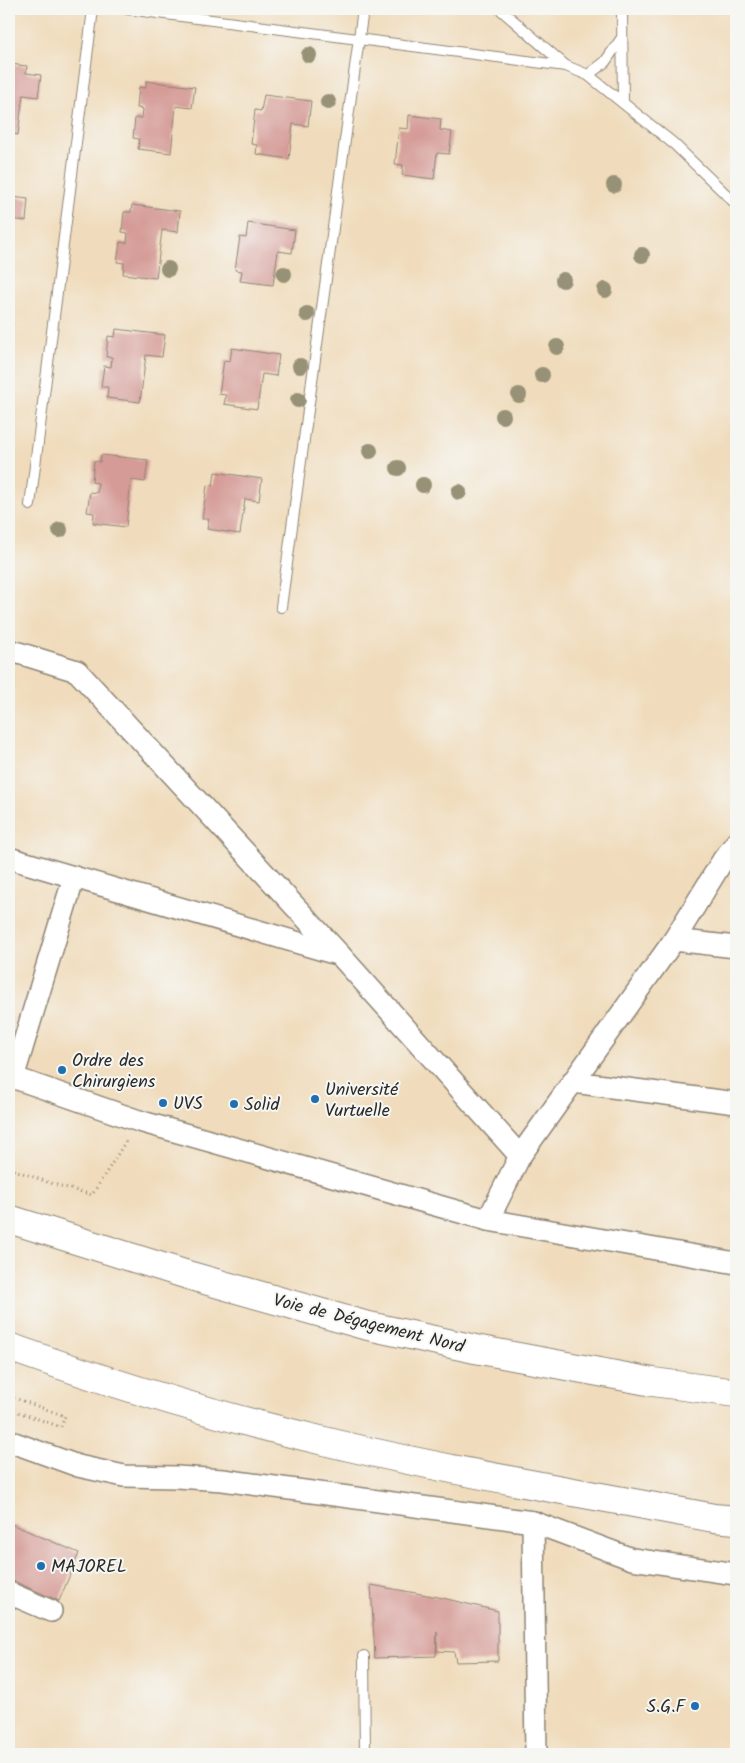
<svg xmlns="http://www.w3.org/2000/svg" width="745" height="1763" viewBox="0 0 745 1763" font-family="Kalam,sans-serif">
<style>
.building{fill:#d59b97}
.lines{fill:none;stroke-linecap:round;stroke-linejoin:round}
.service-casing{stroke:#8e8474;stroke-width:12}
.minor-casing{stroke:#8e8474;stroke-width:24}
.trunk-casing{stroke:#8e8474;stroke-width:30}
.path{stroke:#8e8474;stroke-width:3;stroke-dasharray:1 4;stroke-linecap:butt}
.service{stroke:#fff;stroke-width:10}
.minor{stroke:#fff;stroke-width:21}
.trunk{stroke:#fff;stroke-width:28}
.tree{fill:#979277}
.poi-dot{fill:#1f6fb2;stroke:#f6f6f2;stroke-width:2}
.labels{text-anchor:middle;stroke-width:4;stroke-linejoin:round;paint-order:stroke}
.poi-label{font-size:18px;fill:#2b2b2b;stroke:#f6f6f2;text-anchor:start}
.street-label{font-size:18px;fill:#2b2b2b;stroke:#f6f6f2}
</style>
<rect width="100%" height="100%" fill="#f6f6f2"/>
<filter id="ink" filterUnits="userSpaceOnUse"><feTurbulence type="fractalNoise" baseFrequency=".02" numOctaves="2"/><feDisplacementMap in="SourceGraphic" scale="10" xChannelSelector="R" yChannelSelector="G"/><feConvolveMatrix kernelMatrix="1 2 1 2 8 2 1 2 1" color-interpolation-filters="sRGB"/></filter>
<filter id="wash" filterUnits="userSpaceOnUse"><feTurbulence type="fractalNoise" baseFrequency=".0096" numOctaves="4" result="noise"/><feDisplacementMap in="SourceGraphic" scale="20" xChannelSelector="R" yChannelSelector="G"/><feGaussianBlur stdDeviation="1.12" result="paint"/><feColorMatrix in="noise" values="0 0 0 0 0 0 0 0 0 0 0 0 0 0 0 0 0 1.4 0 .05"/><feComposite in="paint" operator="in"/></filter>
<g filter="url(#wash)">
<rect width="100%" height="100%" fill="#f0dcbc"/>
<g id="blocks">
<g class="building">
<path d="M 9,64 L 27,66 L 26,73 L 41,75 L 38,97 L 23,95 L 18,135 L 9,133 Z"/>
<path d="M 146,81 L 195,87 L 192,108 L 176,106 L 171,153 L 138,149 L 139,139 L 133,138 L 135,118 L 142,118 L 143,109 L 137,108 L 139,87 L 146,88 Z"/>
<path d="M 264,95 L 311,101 L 308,126 L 293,124 L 289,159 L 256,154 L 257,145 L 251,144 L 255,110 L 261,111 Z"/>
<path d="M 409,115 L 441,119 L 440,130 L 452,132 L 449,154 L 437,153 L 434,179 L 402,175 L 403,165 L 395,164 L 399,128 L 408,129 Z"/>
<path d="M 9,190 L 13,190 L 12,197 L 28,199 L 26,221 L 9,219 Z"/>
<path d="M 132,205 L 180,211 L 178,232 L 162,230 L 156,278 L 123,274 L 124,263 L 117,262 L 120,242 L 127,243 L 128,233 L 122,232 L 124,212 L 131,212 Z"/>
<path d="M 248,223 L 295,230 L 292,253 L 278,251 L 273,285 L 240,281 L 242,271 L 235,270 L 240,237 L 246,238 Z"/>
<path d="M 9,322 L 13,323 L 10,346 L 9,346 Z"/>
<path d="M 116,329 L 165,335 L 162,357 L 146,355 L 140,402 L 107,398 L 108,387 L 101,387 L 104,366 L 111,367 L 112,357 L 106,357 L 108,336 L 115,337 Z"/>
<path d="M 232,348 L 279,355 L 276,376 L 262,374 L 257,409 L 224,404 L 226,395 L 219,394 L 224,360 L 230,361 Z"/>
<path d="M 101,455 L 148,460 L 145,482 L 131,480 L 126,527 L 93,523 L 94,513 L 87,512 L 90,492 L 97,493 L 98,483 L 92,482 L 94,461 L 100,462 Z"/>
<path d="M 215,472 L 262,479 L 259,501 L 245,499 L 240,534 L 207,529 L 209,519 L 202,519 L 207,485 L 213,486 Z"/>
<path d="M 9,1523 L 79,1553 L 59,1601 L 9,1579 Z"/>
<path d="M 371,1585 L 438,1597 L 498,1611 L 498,1661 L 456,1662 L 454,1652 L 437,1651 L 437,1632 L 436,1656 L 375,1658 Z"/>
</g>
</g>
</g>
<g filter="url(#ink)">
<use href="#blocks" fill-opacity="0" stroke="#8e8474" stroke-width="1"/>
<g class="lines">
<g class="service-casing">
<g id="service">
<path d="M 127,9 L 566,66"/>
<path d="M 500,9 L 566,66 L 588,75 L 674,144 L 736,204"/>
<path d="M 622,9 L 623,103"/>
<path d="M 588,75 L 605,62 L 621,39"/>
<path d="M 30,505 L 93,9"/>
<path d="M 281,607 L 363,9"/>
<path d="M 364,1656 L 365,1754"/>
</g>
</g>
<g class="minor-casing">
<g id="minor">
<path d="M 9,650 L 77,671 L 340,955 L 520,1156"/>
<path d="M 9,858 L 340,955"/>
<path d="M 674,940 L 723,860 L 736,843"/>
<path d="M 9,1076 L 139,1121 L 488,1220 L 736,1263"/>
<path d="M 13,1078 L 74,877"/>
<path d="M 573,1082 L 736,1103"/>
<path d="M 488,1220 L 520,1156 L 674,940 L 736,947"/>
<path d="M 9,1441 L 78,1466 L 124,1476 L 177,1477 L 223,1480 L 533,1522 L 632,1559 L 736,1574"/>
<path d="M 533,1522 L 536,1754"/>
<path d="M 9,1593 L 51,1611"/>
</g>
</g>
<g class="trunk-casing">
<g id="trunk">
<path d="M 9,1219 L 191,1276 L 364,1325 L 475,1349 L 653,1382 L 736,1393"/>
<path d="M 9,1347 C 112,1384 217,1416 324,1441 C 452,1472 584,1493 714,1518 L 736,1520"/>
</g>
</g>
<g class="path">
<path d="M 9,1168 L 50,1183 L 92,1195 L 126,1141"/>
<path d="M 9,1396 L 65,1416 L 61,1427 L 9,1409"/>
</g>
<use href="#service" class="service"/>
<use href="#minor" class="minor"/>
<use href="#trunk" class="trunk"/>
</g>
<g class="tree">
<circle cx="309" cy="55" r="8"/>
<circle cx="328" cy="102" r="8"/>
<circle cx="614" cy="185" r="8"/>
<circle cx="642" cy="255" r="8"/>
<circle cx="168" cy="269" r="8"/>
<circle cx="284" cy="274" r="8"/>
<circle cx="563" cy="280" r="8"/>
<circle cx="605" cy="290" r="8"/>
<circle cx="307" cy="314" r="8"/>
<circle cx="557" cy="347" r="8"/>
<circle cx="300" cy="366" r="8"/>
<circle cx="542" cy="375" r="8"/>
<circle cx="519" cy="395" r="8"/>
<circle cx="298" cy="400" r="8"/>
<circle cx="503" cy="416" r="8"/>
<circle cx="370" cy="451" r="8"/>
<circle cx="398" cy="468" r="8"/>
<circle cx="423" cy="485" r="8"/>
<circle cx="459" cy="492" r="8"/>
<circle cx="60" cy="530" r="8"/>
</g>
</g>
<g class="poi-dot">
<circle cx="62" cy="1070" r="5"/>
<circle cx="315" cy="1099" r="5"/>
<circle cx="163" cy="1103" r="5"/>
<circle cx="234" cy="1104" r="5"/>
<circle cx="41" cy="1566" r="5"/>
<circle cx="695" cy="1706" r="5"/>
</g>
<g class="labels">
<g class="poi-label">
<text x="72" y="1066">Ordre des<tspan x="72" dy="21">Chirurgiens</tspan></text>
<text x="325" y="1095">Université<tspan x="325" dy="21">Vurtuelle</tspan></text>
<text x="173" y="1109">UVS</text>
<text x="244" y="1110">Solid</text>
<text x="51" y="1572">MAJOREL</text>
<text x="685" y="1712" text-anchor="end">S.G.F</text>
</g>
<g class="street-label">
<text transform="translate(369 1323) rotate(14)" y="6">Voie de Dégagement Nord</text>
</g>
</g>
<rect width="745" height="1763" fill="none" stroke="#f6f6f2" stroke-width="30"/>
</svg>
